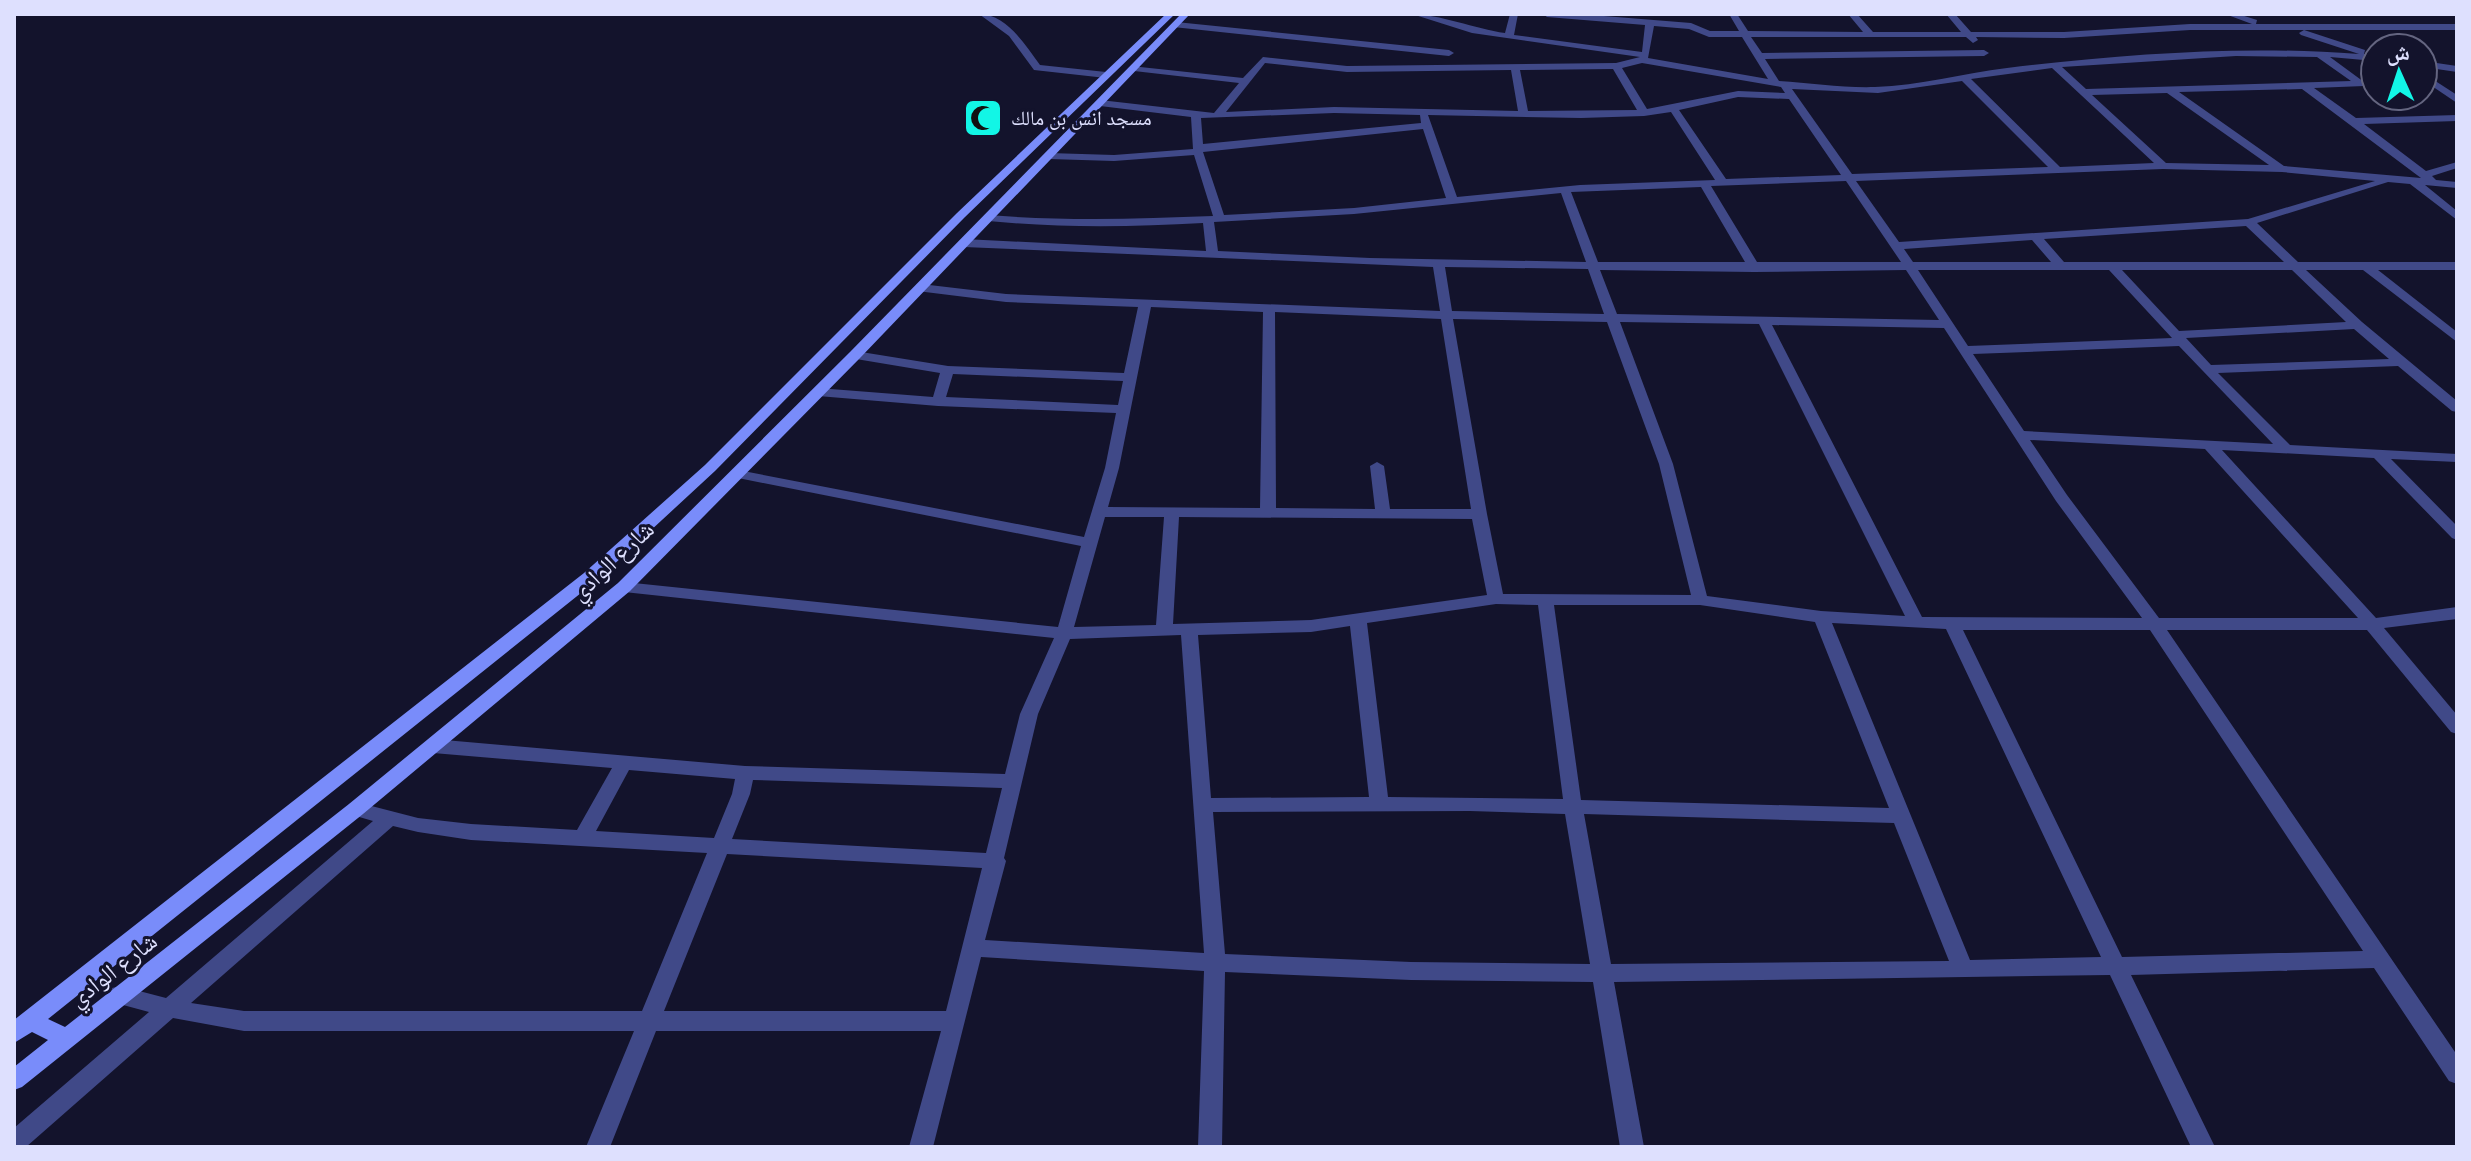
<svg xmlns="http://www.w3.org/2000/svg" width="2471" height="1161" viewBox="0 0 2471 1161" font-family="'Public Sans','Noto Naskh Arabic',sans-serif">
<style>
.lines{fill:none;stroke-linecap:round;stroke-linejoin:round}
.street{fill:#404988;fill-rule:evenodd}
.secondary{fill:#798cfa;fill-rule:evenodd}
.labels{text-anchor:middle;stroke-width:6;stroke-linejoin:round;paint-order:stroke}
.far-poi-label{font-size:20px;fill:#dee0fe;stroke:#13132c;text-anchor:start}
.street-label{font-size:24px;fill:#dee0fe;stroke:#13132c}
</style>
<rect width="100%" height="100%" fill="#13132c"/>
<g class="lines">
<g class="street">
<path d="M 979,14 C 1007,14 1025,45 1040,65 L 1106,72 L 1111,75 L 1106,78 L 1034,70 L 1009,36 Z"/>
<path d="M 1412,14 C 1438,14 1476,29 1505,33 L 1510,14 L 1518,14 L 1514,35 L 1642,52 L 1645,25 L 1547,17 L 1543,14 L 1579,14 L 1691,23 L 1710,31 L 1739,31 L 1729,14 L 1737,14 L 1748,31 L 1863,32 L 1848,14 L 1857,14 L 1873,32 L 1961,32 L 1946,14 L 1955,14 L 1971,32 L 2064,32 L 2190,24 L 2252,24 L 2225,14 L 2238,14 L 2257,20 L 2256,24 L 2457,24 L 2457,30 L 2190,30 L 2064,38 L 1976,37 L 1978,40 L 1973,43 L 1966,37 L 1751,37 L 1762,53 L 1984,50 L 1989,53 L 1984,56 L 1765,59 L 1779,81 C 1811,83 1843,88 1875,87 C 1920,86 1963,73 2007,68 C 2124,54 2241,45 2359,54 L 2301,35 L 2299,33 L 2304,30 L 2365,50 L 2364,54 L 2375,55 L 2375,61 L 2330,57 L 2364,82 L 2364,86 L 2314,88 L 2356,118 L 2457,115 L 2457,121 L 2364,124 L 2426,171 L 2457,162 L 2457,168 L 2432,176 L 2436,180 L 2457,182 L 2457,188 L 2425,185 L 2457,211 L 2457,220 L 2410,184 L 2388,182 L 2257,223 L 2298,262 L 2457,262 L 2457,270 L 2378,270 L 2457,332 L 2457,342 L 2363,270 L 2306,270 L 2362,322 L 2457,401 L 2457,412 L 2452,411 L 2398,366 L 2218,373 L 2290,445 L 2457,454 L 2457,462 L 2391,459 L 2457,526 L 2457,540 L 2452,538 L 2374,458 L 2222,450 L 2376,618 L 2457,607 L 2457,619 L 2384,628 L 2457,715 L 2457,734 L 2451,732 L 2367,630 L 2167,630 L 2457,1055 L 2457,1084 L 2449,1081 L 2374,968 L 2131,975 L 2215,1147 L 2191,1147 L 2110,975 L 1614,982 L 1644,1147 L 1620,1147 L 1593,982 L 1411,980 L 1225,972 L 1222,1147 L 1198,1147 L 1204,971 L 981,957 L 933,1147 L 909,1147 L 941,1031 L 656,1031 L 610,1147 L 586,1147 L 634,1031 L 244,1031 L 173,1018 L 26,1147 L 14,1147 L 14,1128 L 149,1012 L 112,1002 L 109,995 L 112,988 L 120,986 L 166,998 L 373,821 L 349,814 L 347,809 L 349,804 L 356,802 L 418,818 L 471,824 L 577,830 L 612,768 L 433,753 L 427,751 L 424,746 L 427,741 L 433,739 L 745,766 L 1005,774 L 1020,714 L 1054,638 L 624,592 L 616,587 L 624,582 L 1058,627 L 1081,546 L 738,478 L 731,474 L 738,470 L 1084,537 L 1105,468 L 1116,413 L 938,406 L 818,396 L 811,392 L 818,388 L 933,397 L 940,373 L 850,358 L 848,355 L 855,351 L 948,366 L 1124,373 L 1138,307 L 1006,302 L 917,291 L 915,288 L 921,284 L 1006,294 L 1440,311 L 1433,267 L 964,247 L 958,243 L 964,239 L 1206,251 L 1203,223 C 1131,227 1060,228 988,221 L 982,218 L 988,215 C 1063,221 1137,219 1213,216 L 1194,155 L 1114,161 L 1049,159 L 1044,156 L 1049,153 L 1114,155 L 1193,149 L 1191,117 L 1100,106 L 1095,103 L 1100,100 L 1214,113 L 1239,83 L 1134,71 L 1129,68 L 1131,66 L 1243,78 L 1263,57 L 1347,66 L 1616,63 L 1640,57 L 1472,33 ZM 1654,26 L 1689,29 L 1709,37 L 1742,37 L 1768,79 L 1648,58 ZM 2236,56 L 2317,57 L 2351,81 L 2086,89 L 2062,67 ZM 1265,63 L 1347,72 L 1511,70 L 1518,111 L 1334,107 L 1226,112 ZM 1642,63 L 1781,87 L 1785,93 L 1738,91 L 1647,109 L 1622,68 ZM 2052,68 L 2154,163 L 2060,167 L 1971,79 ZM 1613,69 L 1637,110 L 1528,111 L 1520,70 ZM 1962,81 L 2048,167 L 1852,174 L 1792,89 L 1878,93 ZM 2302,89 L 2421,178 L 2284,166 L 2179,92 ZM 2167,93 L 2269,165 L 2166,163 L 2092,95 ZM 1738,97 L 1789,99 L 1841,175 L 1726,179 L 1679,110 ZM 1671,112 L 1715,180 L 1580,185 L 1457,197 L 1428,115 L 1581,118 L 1644,116 ZM 1334,113 L 1420,115 L 1421,123 L 1203,144 L 1201,118 ZM 1423,129 L 1446,198 L 1354,208 L 1224,215 L 1203,152 ZM 2163,169 L 2282,172 L 2375,181 L 2248,219 L 1899,242 L 1856,181 ZM 1846,181 L 1901,262 L 1757,262 L 1711,186 ZM 1701,187 L 1745,262 L 1598,262 L 1571,192 ZM 1561,193 L 1586,262 L 1370,258 L 1218,251 L 1214,222 L 1354,214 ZM 2246,226 L 2284,262 L 2064,262 L 2044,239 ZM 2032,240 L 2051,262 L 1913,262 L 1904,249 ZM 1445,267 L 1588,269 L 1604,314 L 1452,311 ZM 1600,270 L 1754,272 L 1906,270 L 1939,320 L 1617,314 ZM 1918,270 L 2109,270 L 2172,338 L 1968,346 ZM 2122,270 L 2292,270 L 2346,322 L 2179,331 ZM 1151,307 L 1263,312 L 1260,508 L 1108,507 L 1119,468 ZM 1275,312 L 1441,319 L 1471,509 L 1390,509 L 1384,466 L 1377,462 L 1370,466 L 1375,509 L 1276,508 ZM 1453,319 L 1607,322 L 1659,464 L 1691,595 L 1503,594 L 1487,514 ZM 1620,322 L 1759,324 L 1905,616 L 1821,611 L 1707,596 L 1673,464 ZM 1772,325 L 1944,328 L 2056,501 L 2142,618 L 1922,617 ZM 2354,329 L 2389,359 L 2211,365 L 2186,338 ZM 2179,346 L 2273,444 L 2024,431 L 1973,354 ZM 953,374 L 1123,381 L 1118,405 L 946,397 ZM 2030,440 L 2205,449 L 2358,618 L 2159,618 L 2067,495 ZM 1105,517 L 1164,517 L 1156,625 L 1074,627 ZM 1179,517 L 1472,519 L 1487,595 L 1311,620 L 1173,624 ZM 1496,604 L 1538,605 L 1563,799 L 1388,797 L 1367,623 ZM 1554,605 L 1700,605 L 1815,622 L 1889,808 L 1581,800 ZM 1832,623 L 1946,629 L 2101,957 L 1970,960 ZM 1350,626 L 1369,797 L 1211,798 L 1198,635 L 1311,632 ZM 1963,630 L 2150,630 L 2363,951 L 2122,957 ZM 1181,635 L 1204,953 L 985,940 L 1006,861 L 1004,858 L 1038,714 L 1070,639 ZM 629,770 L 735,779 L 732,794 L 714,838 L 596,831 ZM 753,780 L 1002,788 L 986,853 L 732,839 L 750,794 ZM 1470,811 L 1565,814 L 1590,964 L 1411,962 L 1225,954 L 1213,812 ZM 1584,814 L 1894,823 L 1949,961 L 1611,964 ZM 393,826 L 418,832 L 471,840 L 707,853 L 642,1011 L 244,1011 L 191,1003 ZM 727,854 L 982,868 L 946,1011 L 664,1011 Z"/>
<path d="M 1176,22 L 1449,50 L 1454,53 L 1449,56 L 1173,27 L 1171,25 Z"/>
<path d="M 2423,61 L 2457,66 L 2457,72 L 2423,67 Z"/>
<path d="M 2423,73 L 2457,95 L 2457,103 L 2423,80 Z"/>
</g>
<path class="secondary" d="M 1166,14 L 1175,14 L 965,217 L 715,471 L 596,581 L 48,1019 L 65,1027 L 349,804 L 618,583 L 850,352 L 1181,14 L 1190,14 L 860,358 L 630,591 L 363,814 L 22,1087 L 14,1090 L 14,1067 L 48,1040 L 32,1032 L 14,1043 L 14,1020 L 584,573 L 705,465 L 957,213 Z"/>
</g>
<defs>
<g id="mosque-square" transform="scale(2)"><rect x="-9" y="-9" width="18" height="18" rx="4" fill="#12f6e6" stroke="#13132c"/><path d="M3.5-4.9A6 6 0 1 0 3.5 4.9A5 5 0 1 1 3.5-4.9Z" fill="#111"/></g>
</defs>
<g fill-rule="evenodd">
<use href="#mosque-square" x="983" y="118"/>
</g>
<g class="labels">
<g class="far-poi-label">
<text x="1011" y="125">مسجد انس بن مالك</text>
</g>
<g class="street-label">
<text transform="translate(612 561) rotate(-43)" y="8">شارع الوادي</text>
<text transform="translate(113 970) rotate(-38)" y="8">شارع الوادي</text>
</g>
</g>
<rect width="2471" height="1161" fill="none" stroke="#dee0fe" stroke-width="32"/>
<g transform="translate(2399 72) rotate(357)"><circle r="38" fill="#13132c" stroke="#646580" stroke-width="2"/>
<path d="M0-6L14 30L0 20L-14 30Z" fill="#12f6e6"/>
<text y="-12" font-size="22" font-weight="bold" text-anchor="middle" fill="#dee0fe">ش</text>
</g>
</svg>
